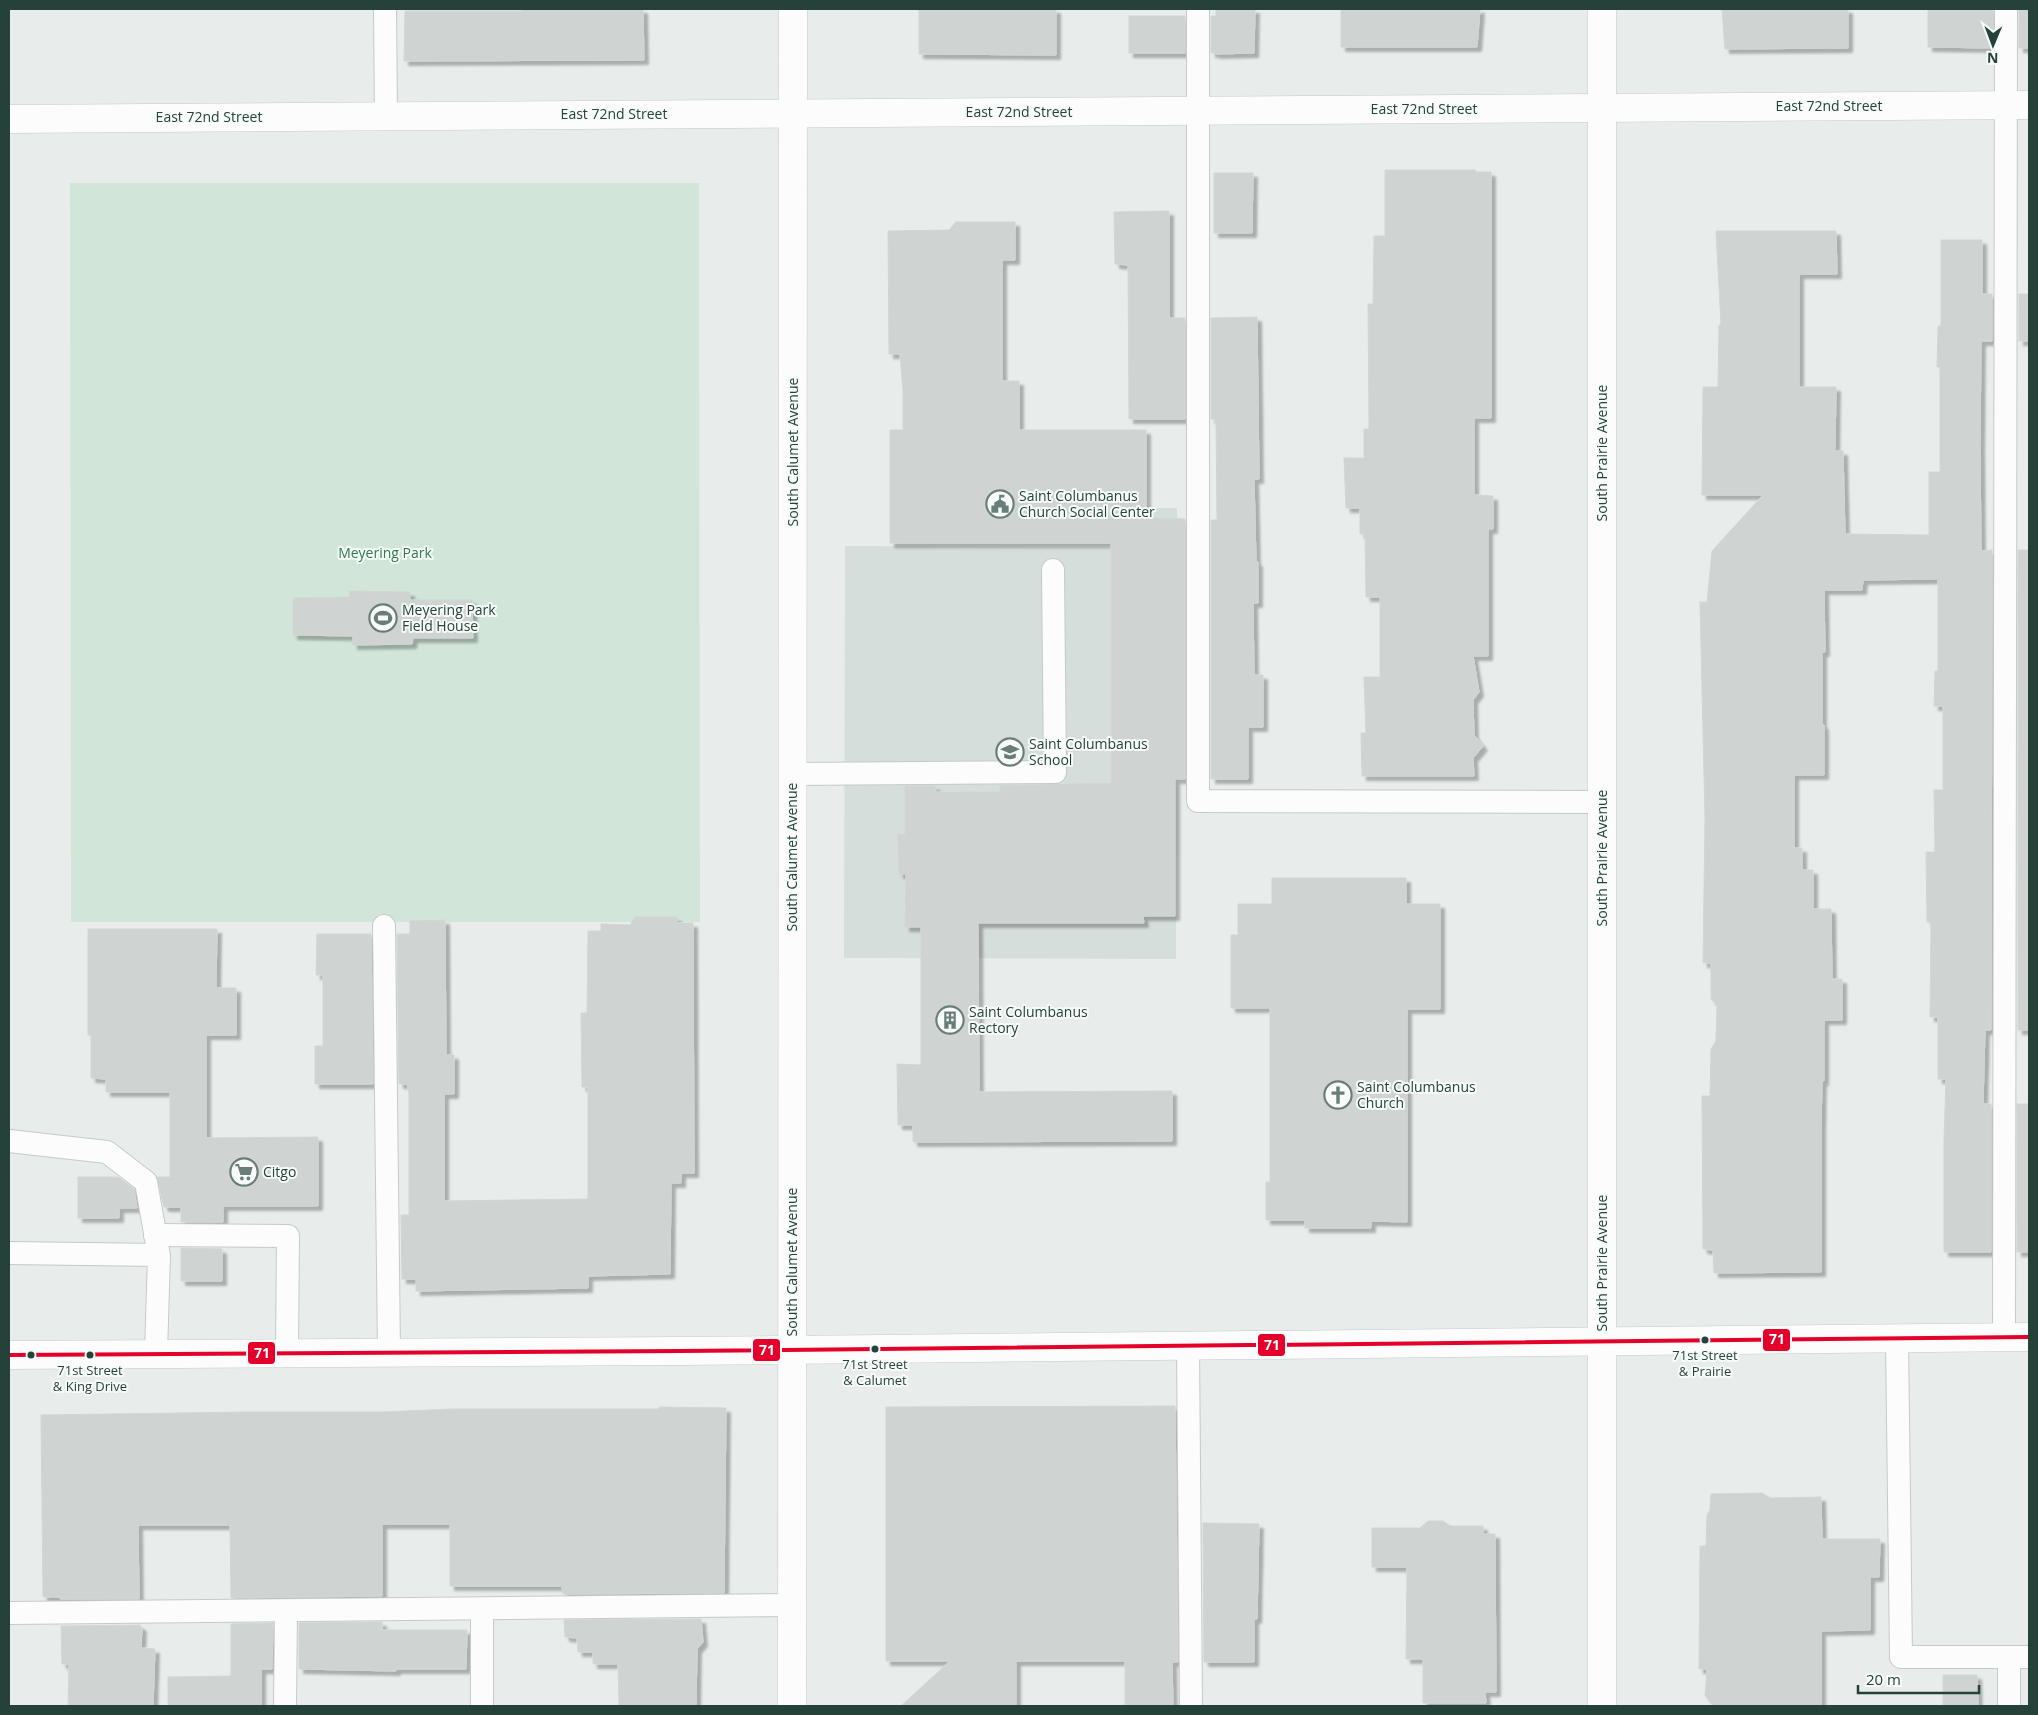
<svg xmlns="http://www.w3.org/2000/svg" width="2038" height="1715" viewBox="0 0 2038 1715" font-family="'Open Sans',sans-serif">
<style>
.built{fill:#d6dedb}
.green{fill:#d1e6d8}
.building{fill:#cfd4d2;stroke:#d1d6d4;filter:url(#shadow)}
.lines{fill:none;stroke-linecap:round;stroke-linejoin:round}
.lane-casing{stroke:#c5cac8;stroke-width:24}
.street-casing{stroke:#c5cac8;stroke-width:29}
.secondary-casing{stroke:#c3cbc8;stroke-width:29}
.lane{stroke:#fcfcfc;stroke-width:22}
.street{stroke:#fcfcfc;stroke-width:28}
.secondary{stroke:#fcfcfc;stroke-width:28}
.bus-1-casing{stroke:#f7fbf9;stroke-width:8}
.bus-1{stroke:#e4002b;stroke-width:4}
.bus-dot{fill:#24423a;stroke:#f7fbf9;stroke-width:2}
.labels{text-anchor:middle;stroke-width:4;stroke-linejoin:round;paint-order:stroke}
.bus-label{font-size:13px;fill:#24423a;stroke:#f7fbf9}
.street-label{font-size:14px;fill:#24423a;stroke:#f7fbf9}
.poi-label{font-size:14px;fill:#24423a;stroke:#f7fbf9;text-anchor:start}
.park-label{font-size:14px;fill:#2d7a4b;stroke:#f7fbf9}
.line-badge{stroke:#f7fbf9;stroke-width:2}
.badge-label{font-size:14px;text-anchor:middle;font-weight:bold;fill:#fff}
</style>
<defs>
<filter id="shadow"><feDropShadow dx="4.5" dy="4.5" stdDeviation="1" flood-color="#0004"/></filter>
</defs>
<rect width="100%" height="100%" fill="#e8edeb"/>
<path class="built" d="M 1111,508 L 1177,508 L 1176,959 L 844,958 L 845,546 L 1110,547 Z"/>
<path class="green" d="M 70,183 L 699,183 L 700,922 L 71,922 Z"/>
<g class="building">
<path d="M 522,9 L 643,9 L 644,60 L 404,61 L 405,11 L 522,11 Z"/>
<path d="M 919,9 L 1056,9 L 1056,55 L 919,54 Z"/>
<path d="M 1216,9 L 1255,9 L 1254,53 L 1216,54 L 1216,53 L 1211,53 L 1211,16 L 1216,16 Z"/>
<path d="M 1341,9 L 1480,9 L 1477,47 L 1341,47 Z"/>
<path d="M 1722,9 L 1848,9 L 1848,48 L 1725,49 Z"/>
<path d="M 1928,9 L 1993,9 L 1993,48 L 1928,47 Z"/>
<rect x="2019" y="9" width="10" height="39"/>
<rect x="1129" y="16" width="56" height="37"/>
<path d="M 1385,170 L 1475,170 L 1476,172 L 1491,172 L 1491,418 L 1474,418 L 1474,495 L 1493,496 L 1493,529 L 1488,529 L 1488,656 L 1473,656 L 1479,692 L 1473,700 L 1474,735 L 1483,746 L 1473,758 L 1474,776 L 1362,776 L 1361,733 L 1366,733 L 1364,677 L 1380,677 L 1380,597 L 1366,597 L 1365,534 L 1360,534 L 1360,508 L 1346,508 L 1344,458 L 1364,458 L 1364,429 L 1369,429 L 1368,304 L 1373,304 L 1374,236 L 1385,236 Z"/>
<path d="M 1214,173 L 1253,173 L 1252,233 L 1214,233 Z"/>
<path d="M 1169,211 L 1169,318 L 1185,318 L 1185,419 L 1129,419 L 1128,265 L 1115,264 L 1114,212 Z"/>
<path d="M 956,222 L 1015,222 L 1015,260 L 1002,260 L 1002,381 L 1019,381 L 1019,430 L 1146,430 L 1146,518 L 1185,519 L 1185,779 L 1175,779 L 1175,916 L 1143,916 L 1144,923 L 978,923 L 979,1092 L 1172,1091 L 1172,1141 L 913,1142 L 913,1125 L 898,1125 L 897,1064 L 921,1065 L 921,927 L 905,927 L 906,874 L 899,874 L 898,834 L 905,835 L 905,786 L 935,786 L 936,792 L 1000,792 L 1000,786 L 1111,783 L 1111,543 L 890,543 L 890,430 L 903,430 L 903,391 L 900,354 L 889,354 L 888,231 L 949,230 Z"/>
<path d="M 1716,231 L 1836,231 L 1837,274 L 1799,274 L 1799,387 L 1836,387 L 1835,451 L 1843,451 L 1845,534 L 1929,535 L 1929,472 L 1940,472 L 1940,367 L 1937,367 L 1938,326 L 1941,326 L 1941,240 L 1982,240 L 1982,294 L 1992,294 L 1992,341 L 1981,341 L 1980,447 L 1981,551 L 1992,550 L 1991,1030 L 1985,1030 L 1983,1104 L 1991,1104 L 1991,1252 L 1944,1252 L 1944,1139 L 1946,1079 L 1938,1079 L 1938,1017 L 1930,1017 L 1931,922 L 1927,922 L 1926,852 L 1935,852 L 1934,790 L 1943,790 L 1943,706 L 1934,706 L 1935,671 L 1938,671 L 1938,579 L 1863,580 L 1862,590 L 1824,590 L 1825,652 L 1822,652 L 1822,725 L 1824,725 L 1824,775 L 1794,775 L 1794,848 L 1802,848 L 1802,870 L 1813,870 L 1813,909 L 1831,909 L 1832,979 L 1842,979 L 1842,1020 L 1824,1020 L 1824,1081 L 1822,1081 L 1821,1128 L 1821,1272 L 1714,1273 L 1713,1250 L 1703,1249 L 1702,1096 L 1710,1096 L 1711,1049 L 1716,1041 L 1717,1005 L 1711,999 L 1711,963 L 1703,963 L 1705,818 L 1700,602 L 1707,602 L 1712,551 L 1763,495 L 1702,495 L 1703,387 L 1718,387 L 1719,325 L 1721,325 Z"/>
<rect x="2019" y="294" width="10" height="47"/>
<path d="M 1257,317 L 1259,479 L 1254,479 L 1256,562 L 1258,562 L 1258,603 L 1253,603 L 1254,675 L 1263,675 L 1263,727 L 1248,727 L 1248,779 L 1211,779 L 1211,520 L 1217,520 L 1216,419 L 1211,419 L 1211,318 Z"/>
<rect x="2018" y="550" width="11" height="480"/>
<path d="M 349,591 L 410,592 L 410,600 L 472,600 L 473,638 L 413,638 L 412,644 L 353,645 L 353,636 L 293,635 L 293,598 L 350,597 Z"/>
<path d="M 1272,878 L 1406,878 L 1406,904 L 1440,904 L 1440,1009 L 1407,1009 L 1407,1222 L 1371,1221 L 1371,1228 L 1305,1228 L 1305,1220 L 1266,1220 L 1266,1182 L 1270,1182 L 1270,1008 L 1231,1008 L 1231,935 L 1238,935 L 1238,904 L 1272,904 Z"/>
<path d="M 635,917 L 677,917 L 677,923 L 693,923 L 694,1173 L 681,1173 L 681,1183 L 671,1183 L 670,1274 L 588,1276 L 588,1288 L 416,1291 L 416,1279 L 402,1279 L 401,1215 L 409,1215 L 409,1094 L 407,1084 L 399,1084 L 397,934 L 410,934 L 410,921 L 445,920 L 446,1055 L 454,1055 L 454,1094 L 444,1094 L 444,1201 L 588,1199 L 588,1087 L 582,1087 L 581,1013 L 587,1013 L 588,931 L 601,931 L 601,924 L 630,925 Z"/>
<path d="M 88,929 L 217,929 L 216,988 L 236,988 L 236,1035 L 206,1035 L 206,1138 L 318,1137 L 318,1206 L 223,1206 L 223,1222 L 181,1222 L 181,1207 L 164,1207 L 157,1177 L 170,1177 L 170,1092 L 106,1092 L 106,1079 L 91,1078 L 91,1035 L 88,1035 Z"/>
<path d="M 317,934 L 371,934 L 373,1084 L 315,1084 L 315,1046 L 323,1046 L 323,975 L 316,975 Z"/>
<rect x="2017" y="1104" width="12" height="148"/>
<path d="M 78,1177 L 118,1177 L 134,1189 L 137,1208 L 119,1208 L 119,1218 L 78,1218 Z"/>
<path d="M 181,1248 L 222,1249 L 222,1281 L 181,1281 Z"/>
<path d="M 1175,1406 L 1178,1662 L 1172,1662 L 1173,1706 L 1125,1706 L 1125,1661 L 1016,1661 L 1016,1706 L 901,1706 L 950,1661 L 886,1661 L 886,1407 Z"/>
<path d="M 659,1407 L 726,1408 L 724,1593 L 563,1594 L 562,1586 L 450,1586 L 450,1524 L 382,1524 L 382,1596 L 231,1598 L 230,1525 L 138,1525 L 139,1599 L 60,1599 L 60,1597 L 43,1597 L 41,1415 L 246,1412 L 383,1412 L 451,1409 L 659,1409 Z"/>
<path d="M 1762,1493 L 1770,1498 L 1821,1497 L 1822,1539 L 1880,1539 L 1879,1577 L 1870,1577 L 1870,1630 L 1821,1631 L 1821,1706 L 1715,1706 L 1705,1696 L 1707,1669 L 1699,1669 L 1700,1546 L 1706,1546 L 1707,1515 L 1710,1510 L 1711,1494 Z"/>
<path d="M 1428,1521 L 1443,1521 L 1450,1526 L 1483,1526 L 1483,1534 L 1495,1534 L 1496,1692 L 1485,1692 L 1486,1703 L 1423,1703 L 1423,1659 L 1406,1659 L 1407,1567 L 1372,1567 L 1372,1528 L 1420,1528 Z"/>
<path d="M 1203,1523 L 1259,1524 L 1257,1619 L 1254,1619 L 1254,1662 L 1204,1662 Z"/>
<path d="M 701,1619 L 703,1642 L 697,1649 L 696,1706 L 619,1706 L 618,1664 L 593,1664 L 593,1652 L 578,1652 L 577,1638 L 565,1637 L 564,1620 Z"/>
<path d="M 382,1622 L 382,1630 L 467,1630 L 466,1669 L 396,1669 L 396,1671 L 299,1669 L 299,1623 Z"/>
<path d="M 273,1623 L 272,1669 L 261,1669 L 261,1706 L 168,1706 L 168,1677 L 231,1676 L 231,1624 Z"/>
<path d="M 140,1625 L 140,1627 L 142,1627 L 141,1648 L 155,1649 L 153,1706 L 68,1706 L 69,1664 L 62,1664 L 61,1626 Z"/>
<path d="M 1943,1675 L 1977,1675 L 1978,1706 L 1943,1706 Z"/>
</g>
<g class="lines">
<g class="lane-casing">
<g id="lane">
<path d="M 385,9 L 386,116"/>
<path d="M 1198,9 L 1198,801 L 1602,802"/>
<path d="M 792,774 L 1055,772 L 1053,570"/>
<path d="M 384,926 L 389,1353"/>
<path d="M 9,1141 L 107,1152 L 146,1182 L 158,1250"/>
<path d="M 155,1235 L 288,1236 L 287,1354"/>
<path d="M 9,1253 L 159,1255 L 156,1354"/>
<path d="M 2004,1337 L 2006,9"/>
<path d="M 1897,1338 L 1901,1657 L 2029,1657"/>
<path d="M 1188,1345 L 1191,1706"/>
<path d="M 482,1609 L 482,1706"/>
<path d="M 9,1613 L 792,1605"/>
<path d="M 285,1706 L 286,1611"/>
<path d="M 2009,1706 L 2009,1657"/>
</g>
</g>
<g class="street-casing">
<g id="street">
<path d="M 1602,9 L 1602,1706"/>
<path d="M 9,119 L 2029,105"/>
<path d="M 792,1706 L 793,9"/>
</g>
</g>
<g class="secondary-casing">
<path id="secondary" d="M 9,1355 L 680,1351 L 2029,1337"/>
</g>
<use href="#lane" class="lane"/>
<use href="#street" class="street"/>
<use href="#secondary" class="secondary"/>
<g class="bus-1-casing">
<path id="bus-1" d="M 9,1355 L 680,1351 L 2029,1337"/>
</g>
<use href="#bus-1" class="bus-1"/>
</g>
<defs>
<g id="civic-ring" transform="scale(1.4375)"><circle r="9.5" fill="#f7fbf9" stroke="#697e78" stroke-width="1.5"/><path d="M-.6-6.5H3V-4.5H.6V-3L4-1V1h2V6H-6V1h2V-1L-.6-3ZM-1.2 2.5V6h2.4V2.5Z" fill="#697e78"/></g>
<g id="stadium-ring" transform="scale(1.4375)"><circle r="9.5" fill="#f7fbf9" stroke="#697e78" stroke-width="1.5"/><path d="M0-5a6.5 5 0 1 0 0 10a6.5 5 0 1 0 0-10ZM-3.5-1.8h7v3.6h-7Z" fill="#697e78"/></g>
<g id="school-ring" transform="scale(1.4375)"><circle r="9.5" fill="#f7fbf9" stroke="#697e78" stroke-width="1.5"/><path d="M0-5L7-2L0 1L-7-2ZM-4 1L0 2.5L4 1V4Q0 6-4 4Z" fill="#697e78"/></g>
<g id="building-ring" transform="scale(1.4375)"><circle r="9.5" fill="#f7fbf9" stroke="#697e78" stroke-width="1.5"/><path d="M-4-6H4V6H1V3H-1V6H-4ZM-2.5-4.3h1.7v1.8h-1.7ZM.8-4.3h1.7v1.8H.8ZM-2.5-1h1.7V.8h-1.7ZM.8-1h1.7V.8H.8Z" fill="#697e78"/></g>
<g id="church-ring" transform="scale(1.4375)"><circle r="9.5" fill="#f7fbf9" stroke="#697e78" stroke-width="1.5"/><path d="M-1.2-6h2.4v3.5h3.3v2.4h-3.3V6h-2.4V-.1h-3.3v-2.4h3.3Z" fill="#697e78"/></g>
<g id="supermarket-ring" transform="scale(1.4375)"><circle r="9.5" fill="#f7fbf9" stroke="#697e78" stroke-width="1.5"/><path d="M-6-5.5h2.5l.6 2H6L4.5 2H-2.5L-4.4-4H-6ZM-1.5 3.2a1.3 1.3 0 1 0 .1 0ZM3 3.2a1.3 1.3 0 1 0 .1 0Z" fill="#697e78"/></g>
</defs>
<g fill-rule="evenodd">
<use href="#civic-ring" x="1000" y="504"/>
<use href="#stadium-ring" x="383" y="618"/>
<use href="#school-ring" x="1010" y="752"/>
<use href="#building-ring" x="950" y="1020"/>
<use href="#church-ring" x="1338" y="1095"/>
<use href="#supermarket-ring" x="244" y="1172"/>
</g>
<g class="bus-dot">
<circle cx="1705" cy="1340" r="4.5"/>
<circle cx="875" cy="1349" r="4.5"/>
<circle cx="31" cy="1355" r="4.5"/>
<circle cx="90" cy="1355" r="4.5"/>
</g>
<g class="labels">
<g class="bus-label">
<text x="1705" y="1360">71st Street<tspan x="1705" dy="16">&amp; Prairie</tspan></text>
<text x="875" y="1369">71st Street<tspan x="875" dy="16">&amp; Calumet</tspan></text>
<text x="90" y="1375">71st Street<tspan x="90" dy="16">&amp; King Drive</tspan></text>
</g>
<g class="street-label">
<text x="1829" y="111">East 72nd Street</text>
<text x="1424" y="114">East 72nd Street</text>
<text x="1019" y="117">East 72nd Street</text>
<text x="614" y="119">East 72nd Street</text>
<text x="209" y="122">East 72nd Street</text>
<text transform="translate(793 452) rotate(-90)" y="5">South Calumet Avenue</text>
<text transform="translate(1602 453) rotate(-90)" y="5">South Prairie Avenue</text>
<text transform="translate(792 857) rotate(-90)" y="5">South Calumet Avenue</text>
<text transform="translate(1602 858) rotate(-90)" y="5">South Prairie Avenue</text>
<text transform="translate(792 1262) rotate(-90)" y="5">South Calumet Avenue</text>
<text transform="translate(1602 1263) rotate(-90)" y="5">South Prairie Avenue</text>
</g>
<g class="poi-label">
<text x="1019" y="501">Saint Columbanus<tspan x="1019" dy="16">Church Social Center</tspan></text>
<text x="402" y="615">Meyering Park<tspan x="402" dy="16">Field House</tspan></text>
<text x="1029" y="749">Saint Columbanus<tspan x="1029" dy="16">School</tspan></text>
<text x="969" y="1017">Saint Columbanus<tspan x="969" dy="16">Rectory</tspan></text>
<text x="1357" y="1092">Saint Columbanus<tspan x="1357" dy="16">Church</tspan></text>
<text x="263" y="1177">Citgo</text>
</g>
<g class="park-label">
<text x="385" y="558">Meyering Park</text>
</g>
</g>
<g class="line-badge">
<rect x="1762" y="1328" width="29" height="24" rx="5" fill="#e4002b"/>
<rect x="1257" y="1333" width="29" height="24" rx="5" fill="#e4002b"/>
<rect x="752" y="1338" width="29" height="24" rx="5" fill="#e4002b"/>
<rect x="247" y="1341" width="29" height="24" rx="5" fill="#e4002b"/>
</g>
<g class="badge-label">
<text x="1777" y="1344">71</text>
<text x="1272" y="1350">71</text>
<text x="767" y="1355">71</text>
<text x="262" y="1358">71</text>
</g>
<rect width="2038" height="1715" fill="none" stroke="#24423a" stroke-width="20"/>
<g transform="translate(1993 45) rotate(181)" stroke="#f7fbf9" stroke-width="4" paint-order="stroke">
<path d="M0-4L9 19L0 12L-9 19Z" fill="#24423a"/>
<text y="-8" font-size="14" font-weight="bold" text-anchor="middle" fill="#24423a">N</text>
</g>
<path d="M1858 1685v8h121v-8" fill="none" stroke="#24423a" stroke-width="2.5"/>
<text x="1866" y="1685" font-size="15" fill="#24423a" stroke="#f7fbf9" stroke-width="4" paint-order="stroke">20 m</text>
</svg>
